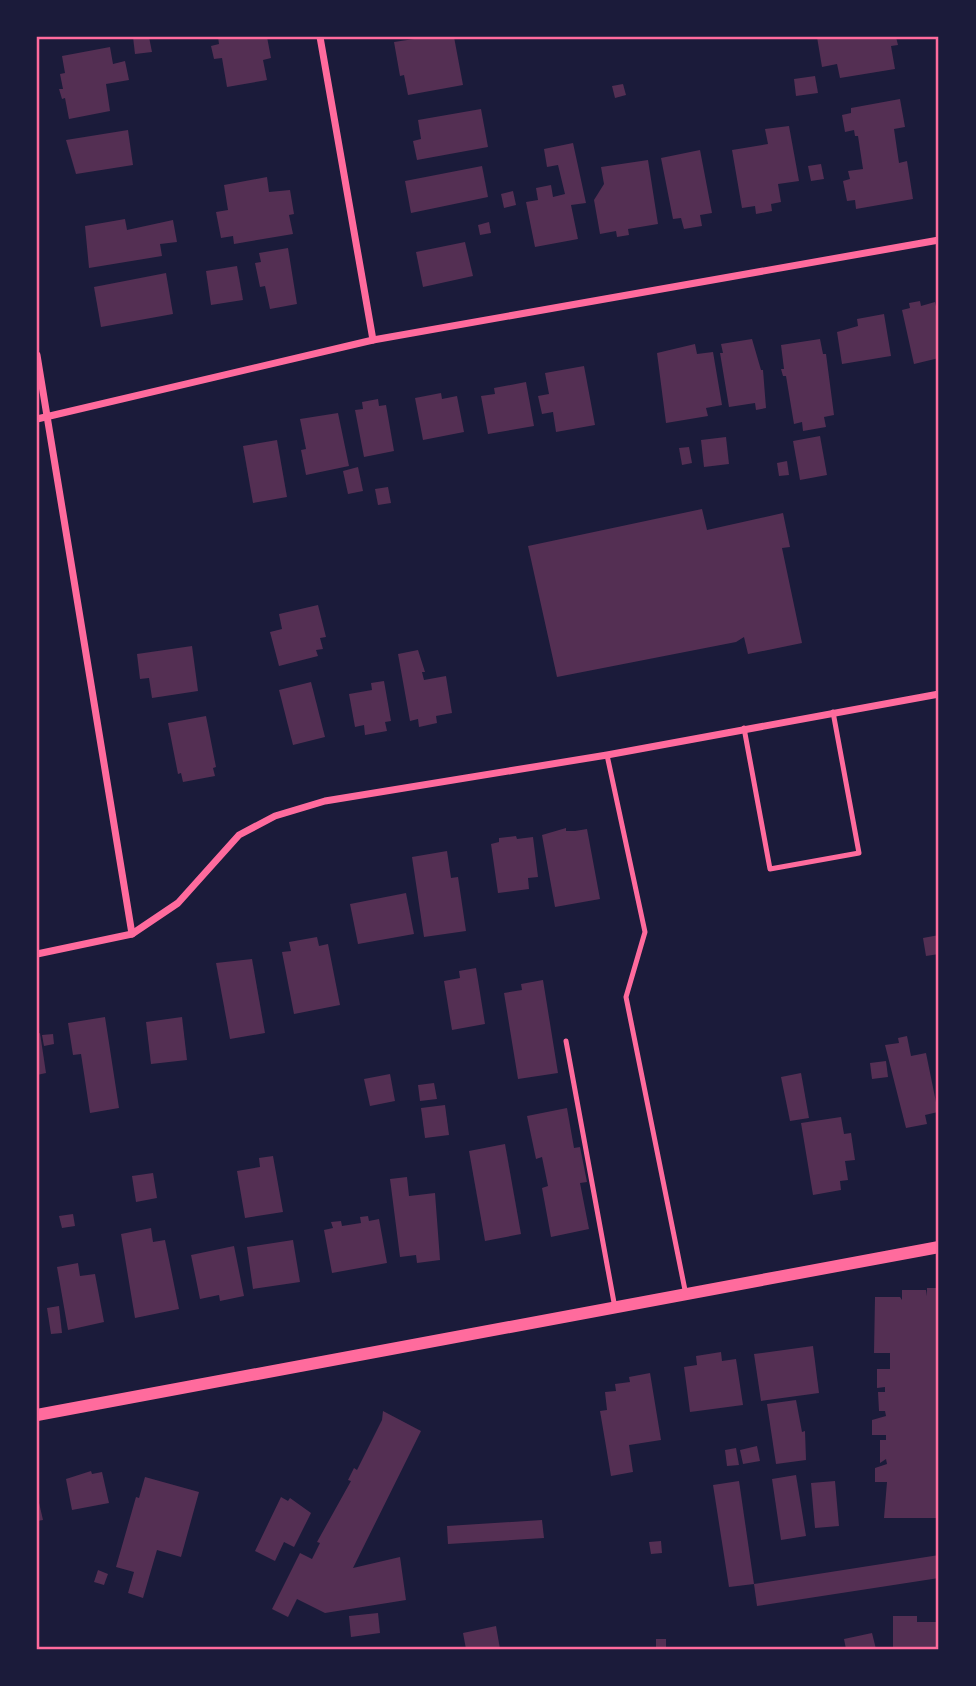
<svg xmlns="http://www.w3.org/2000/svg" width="976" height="1686" viewBox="0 0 976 1686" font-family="Inter,sans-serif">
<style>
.building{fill:#542f53}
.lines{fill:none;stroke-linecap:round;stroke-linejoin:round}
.service{stroke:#ff6b9d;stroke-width:5}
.minor{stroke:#ff6b9d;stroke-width:7}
.tertiary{stroke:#ff6b9d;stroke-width:12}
.neatline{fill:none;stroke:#ff6b9d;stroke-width:2.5}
</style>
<rect width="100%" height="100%" fill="#1b1b3a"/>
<g class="building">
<path d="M 133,37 L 149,37 L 152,52 L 135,54 Z"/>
<path d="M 218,37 L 267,37 L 271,58 L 263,60 L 267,80 L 227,87 L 222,58 L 214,59 L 211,46 L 219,44 Z"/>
<path d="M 427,37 L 454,37 L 463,85 L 408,95 L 404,75 L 400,76 L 394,42 Z"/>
<path d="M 817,37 L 896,37 L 898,45 L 891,46 L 895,69 L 840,78 L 837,64 L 822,67 Z"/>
<path d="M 110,47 L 113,64 L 125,61 L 129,80 L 106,84 L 110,111 L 69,119 L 65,98 L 62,99 L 59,89 L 63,89 L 60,74 L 65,73 L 62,56 Z"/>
<path d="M 815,76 L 818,93 L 796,96 L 794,79 Z"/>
<path d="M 623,84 L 626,95 L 615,98 L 612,86 Z"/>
<path d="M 900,99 L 905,127 L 894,129 L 899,163 L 907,161 L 913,199 L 856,209 L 855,200 L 847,201 L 843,181 L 850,179 L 848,171 L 863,169 L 858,136 L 855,136 L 854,130 L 845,132 L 842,115 L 851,113 L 851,108 Z"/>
<path d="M 481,109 L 488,147 L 417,160 L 413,141 L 421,139 L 418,120 Z"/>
<path d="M 789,126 L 799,181 L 778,184 L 781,202 L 771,204 L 772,211 L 756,214 L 755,206 L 742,208 L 732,150 L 768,144 L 765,129 Z"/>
<path d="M 128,130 L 133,165 L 76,174 L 66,140 Z"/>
<path d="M 573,143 L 586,203 L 571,205 L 578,239 L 535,247 L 526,202 L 538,200 L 536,188 L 551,185 L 553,197 L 565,194 L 558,165 L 547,167 L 544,149 Z"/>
<path d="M 700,150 L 712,213 L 700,215 L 702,226 L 684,229 L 681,218 L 673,219 L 661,158 Z"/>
<path d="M 648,160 L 658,224 L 628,229 L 629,235 L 617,237 L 616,231 L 600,234 L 594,200 L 604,184 L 601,167 Z"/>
<path d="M 821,164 L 824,179 L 811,181 L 808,166 Z"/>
<path d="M 482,166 L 488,197 L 411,213 L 405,181 Z"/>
<path d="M 267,177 L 269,192 L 290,190 L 294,214 L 289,215 L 293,234 L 234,244 L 233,236 L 221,238 L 216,212 L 228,210 L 224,185 Z"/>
<path d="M 513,191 L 516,205 L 504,208 L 501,194 Z"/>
<path d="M 125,219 L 127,230 L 173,220 L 177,242 L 160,244 L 162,256 L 89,268 L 85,226 Z"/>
<path d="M 489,222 L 491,233 L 480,235 L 478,225 Z"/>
<path d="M 465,242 L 473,276 L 423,287 L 416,252 Z"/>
<path d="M 288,248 L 297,304 L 270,309 L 265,286 L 260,287 L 255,263 L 261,262 L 259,253 Z"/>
<path d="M 237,266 L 243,300 L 211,305 L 206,271 Z"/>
<path d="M 166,273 L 173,314 L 101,327 L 94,287 Z"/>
<path d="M 920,301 L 921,306 L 935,302 L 939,319 L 939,358 L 914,364 L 902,310 L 910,308 L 909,303 Z"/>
<path d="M 884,314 L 891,356 L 842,364 L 837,332 L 858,326 L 857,319 Z"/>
<path d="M 752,339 L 761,370 L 763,370 L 766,408 L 756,410 L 755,403 L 729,407 L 720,353 L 723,353 L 721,344 Z"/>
<path d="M 820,339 L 823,354 L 826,354 L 834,415 L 824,417 L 826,427 L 803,431 L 802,422 L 794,424 L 786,376 L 783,376 L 781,369 L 784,369 L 781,345 Z"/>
<path d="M 695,344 L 697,354 L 713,352 L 722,405 L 706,408 L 708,416 L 666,423 L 657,353 Z"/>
<path d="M 584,366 L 595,425 L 556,432 L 553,412 L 542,414 L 538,396 L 549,394 L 545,373 Z"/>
<path d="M 526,382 L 534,426 L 488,434 L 481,396 L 495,394 L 494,388 Z"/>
<path d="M 441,393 L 442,399 L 457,396 L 464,432 L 423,440 L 415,398 Z"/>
<path d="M 378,399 L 379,406 L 386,405 L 394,451 L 364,457 L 355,410 L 363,409 L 362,402 Z"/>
<path d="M 338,413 L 349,466 L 306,475 L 301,450 L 306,449 L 300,419 Z"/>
<path d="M 820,436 L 827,475 L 800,480 L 793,441 Z"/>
<path d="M 726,437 L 729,464 L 704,467 L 701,440 Z"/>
<path d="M 277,440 L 287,497 L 253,503 L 243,446 Z"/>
<path d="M 689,447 L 692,463 L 682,465 L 679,448 Z"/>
<path d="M 787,461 L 789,475 L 779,476 L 777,463 Z"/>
<path d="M 358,467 L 363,491 L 348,494 L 343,471 Z"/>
<path d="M 388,487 L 391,503 L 378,505 L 375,489 Z"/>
<path d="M 702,509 L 707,530 L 783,513 L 790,547 L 782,548 L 802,643 L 748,654 L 744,637 L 736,642 L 557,677 L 528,546 Z"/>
<path d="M 318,605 L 326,637 L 320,638 L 323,649 L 316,650 L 318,656 L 279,666 L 270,632 L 282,629 L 279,614 Z"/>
<path d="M 192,646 L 198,691 L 152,698 L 149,678 L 140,679 L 137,654 Z"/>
<path d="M 418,650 L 425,672 L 422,672 L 424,680 L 446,676 L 452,713 L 436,716 L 437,723 L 419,727 L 418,719 L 410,721 L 398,654 Z"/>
<path d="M 384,681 L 391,721 L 385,722 L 387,731 L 365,735 L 364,725 L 355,727 L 349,694 L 372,690 L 371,683 Z"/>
<path d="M 311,682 L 325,737 L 293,745 L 279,690 Z"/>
<path d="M 206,716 L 216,767 L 213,768 L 215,776 L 183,782 L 181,773 L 178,774 L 168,723 Z"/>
<path d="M 566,828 L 566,831 L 575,831 L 587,829 L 600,899 L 555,907 L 542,835 Z"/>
<path d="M 516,836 L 517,839 L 533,837 L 538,877 L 528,878 L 529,889 L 498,893 L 491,844 L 499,842 L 499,838 Z"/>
<path d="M 447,851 L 451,878 L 458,877 L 466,931 L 424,937 L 412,857 Z"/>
<path d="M 406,893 L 414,934 L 358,944 L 350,904 Z"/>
<path d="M 939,935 L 939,954 L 926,956 L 923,938 Z"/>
<path d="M 317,937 L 319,946 L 328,944 L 340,1005 L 294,1014 L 282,952 L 291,951 L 289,942 Z"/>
<path d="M 252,959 L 265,1033 L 230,1039 L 216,963 Z"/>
<path d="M 476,968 L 485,1024 L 452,1030 L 444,981 L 460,978 L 459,971 Z"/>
<path d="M 543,980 L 558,1073 L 518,1079 L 504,993 L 522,990 L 521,984 Z"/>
<path d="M 105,1017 L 119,1108 L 90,1113 L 81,1054 L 73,1055 L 68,1023 Z"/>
<path d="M 182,1017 L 187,1060 L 151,1064 L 146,1022 Z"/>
<path d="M 40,1033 L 46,1073 L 37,1075 L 37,1034 Z"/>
<path d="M 53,1034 L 54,1044 L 44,1046 L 42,1035 Z"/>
<path d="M 907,1036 L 911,1056 L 926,1053 L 938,1112 L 925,1115 L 927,1124 L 906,1128 L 885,1045 L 899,1043 L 898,1038 Z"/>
<path d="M 886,1061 L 888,1077 L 872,1079 L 870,1063 Z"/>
<path d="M 801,1073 L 809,1118 L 790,1121 L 781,1077 Z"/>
<path d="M 390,1074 L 395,1101 L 370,1106 L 364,1079 Z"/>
<path d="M 434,1083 L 437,1099 L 420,1101 L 418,1085 Z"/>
<path d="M 445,1105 L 449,1135 L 425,1138 L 421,1108 Z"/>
<path d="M 567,1108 L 574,1148 L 580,1147 L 587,1182 L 580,1183 L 589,1229 L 551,1237 L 542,1188 L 548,1186 L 542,1157 L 536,1159 L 527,1116 Z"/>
<path d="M 841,1117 L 844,1134 L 851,1133 L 855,1160 L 845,1161 L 848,1180 L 840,1181 L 841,1190 L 813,1195 L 801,1123 Z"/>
<path d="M 505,1144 L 521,1234 L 485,1241 L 469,1151 Z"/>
<path d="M 273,1156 L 283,1212 L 245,1218 L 237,1171 L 260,1167 L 259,1158 Z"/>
<path d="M 153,1173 L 157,1198 L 136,1202 L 132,1176 Z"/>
<path d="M 407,1177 L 409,1196 L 435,1193 L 440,1260 L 417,1263 L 416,1255 L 400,1257 L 390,1179 Z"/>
<path d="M 73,1214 L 75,1226 L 62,1228 L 59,1216 Z"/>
<path d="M 368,1216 L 369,1221 L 379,1219 L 387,1263 L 332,1273 L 324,1230 L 333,1228 L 331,1222 L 341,1221 L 342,1226 L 361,1223 L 360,1217 Z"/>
<path d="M 151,1228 L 153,1242 L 165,1240 L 179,1309 L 135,1318 L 121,1234 Z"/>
<path d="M 293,1240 L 300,1282 L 253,1289 L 247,1247 Z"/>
<path d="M 234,1246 L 244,1296 L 220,1301 L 219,1295 L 200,1299 L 191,1255 Z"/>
<path d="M 78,1263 L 80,1276 L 95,1274 L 104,1322 L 68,1330 L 57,1267 Z"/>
<path d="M 927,1288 L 939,1288 L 939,1518 L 884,1518 L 887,1482 L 875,1482 L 875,1468 L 887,1464 L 886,1459 L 880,1463 L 880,1440 L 886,1440 L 886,1435 L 872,1435 L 872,1420 L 886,1416 L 885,1411 L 879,1411 L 878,1392 L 885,1392 L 885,1387 L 877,1388 L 877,1369 L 890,1369 L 890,1353 L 874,1353 L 875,1297 L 900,1297 L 902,1300 L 902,1290 L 926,1290 L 927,1296 Z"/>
<path d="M 59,1306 L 62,1333 L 51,1334 L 47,1308 Z"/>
<path d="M 813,1346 L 819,1393 L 761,1401 L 754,1354 Z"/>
<path d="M 721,1352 L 722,1361 L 736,1359 L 743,1405 L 690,1412 L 684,1367 L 697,1365 L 696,1356 Z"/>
<path d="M 650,1373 L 661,1440 L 629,1445 L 633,1472 L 611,1476 L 600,1411 L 607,1410 L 605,1392 L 616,1391 L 615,1384 L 630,1382 L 629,1377 Z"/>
<path d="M 796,1400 L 802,1432 L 805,1431 L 806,1460 L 776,1464 L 767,1404 Z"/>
<path d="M 383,1411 L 421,1431 L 353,1568 L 400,1557 L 406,1600 L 325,1613 L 297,1599 L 288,1617 L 272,1609 L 300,1553 L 312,1559 L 320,1543 L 317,1542 L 351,1481 L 348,1480 L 354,1468 L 357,1470 L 382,1420 Z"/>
<path d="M 757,1446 L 760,1461 L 743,1464 L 740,1450 Z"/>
<path d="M 736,1448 L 739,1465 L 727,1466 L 725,1450 Z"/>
<path d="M 91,1471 L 92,1474 L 102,1472 L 109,1503 L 72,1510 L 66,1479 Z"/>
<path d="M 796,1475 L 806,1536 L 781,1540 L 772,1479 Z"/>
<path d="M 145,1477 L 199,1492 L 181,1557 L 157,1550 L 143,1598 L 128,1593 L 134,1572 L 116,1567 L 136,1497 L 139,1498 Z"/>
<path d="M 739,1481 L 754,1584 L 729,1587 L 713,1485 Z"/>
<path d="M 835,1481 L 839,1526 L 815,1528 L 811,1483 Z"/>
<path d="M 37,1494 L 43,1520 L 37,1521 Z"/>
<path d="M 281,1497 L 288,1501 L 290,1498 L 311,1513 L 294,1547 L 284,1542 L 275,1561 L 255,1551 Z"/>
<path d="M 542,1520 L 544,1538 L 448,1544 L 447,1526 Z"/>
<path d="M 661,1541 L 662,1553 L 651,1554 L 649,1542 Z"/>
<path d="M 939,1555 L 939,1578 L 757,1606 L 754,1584 Z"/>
<path d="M 98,1570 L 108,1574 L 104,1585 L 94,1582 Z"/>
<path d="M 378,1613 L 380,1633 L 351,1637 L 349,1616 Z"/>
<path d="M 893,1616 L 917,1616 L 917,1622 L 939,1622 L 939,1649 L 893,1649 Z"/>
<path d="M 496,1626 L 500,1649 L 466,1649 L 463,1633 Z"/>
<path d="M 872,1633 L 876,1649 L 846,1649 L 844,1639 Z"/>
<rect x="656" y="1639" width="10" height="10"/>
</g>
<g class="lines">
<g class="service">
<path d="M 744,728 L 770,869 L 859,853 L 833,712"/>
<path d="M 607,755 L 645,932 L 626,997 L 686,1295"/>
<path d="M 566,1041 L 615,1308"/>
</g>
<g class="minor">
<path d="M 320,37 L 373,340"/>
<path d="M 37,355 L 132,934"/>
<path d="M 37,419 L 373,340 L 939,240"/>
<path d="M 37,954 L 132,934 L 178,903 L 239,835 L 275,816 L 325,801 L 607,755 L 939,694"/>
</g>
<path class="tertiary" d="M 37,1415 L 939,1247"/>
</g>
<rect width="976" height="1686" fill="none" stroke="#1b1b3a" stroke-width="77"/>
<rect x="38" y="38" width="899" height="1610" class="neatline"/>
</svg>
